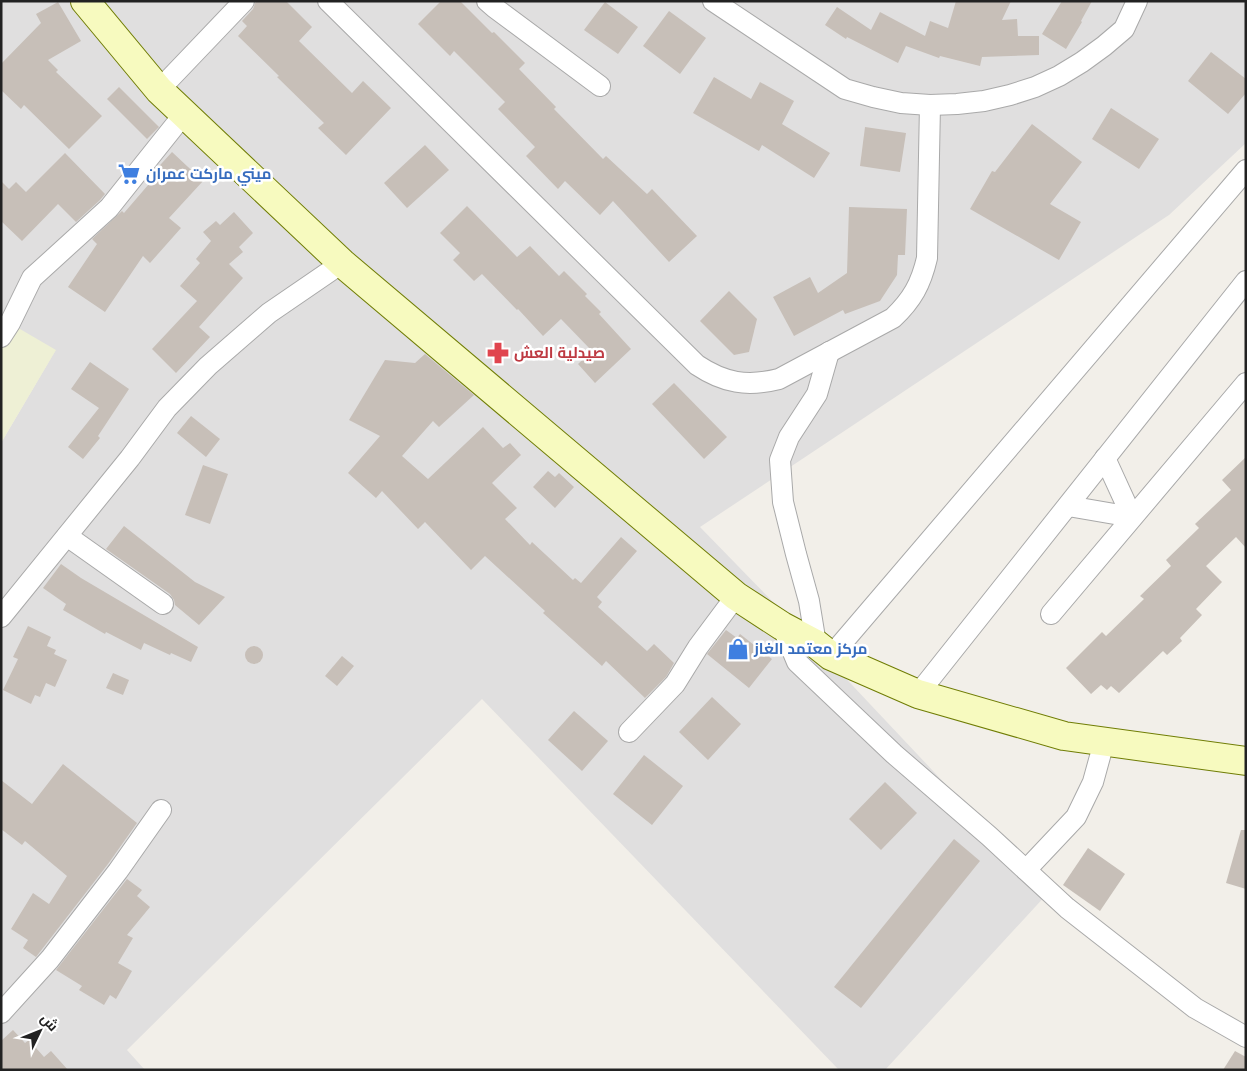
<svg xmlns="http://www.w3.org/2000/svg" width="1247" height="1071" viewBox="0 0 1247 1071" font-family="Quicksand,Cairo,sans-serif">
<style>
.residential{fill:#e0dfdf}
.farmland{fill:#eef0d5}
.building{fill:#c7bfb8}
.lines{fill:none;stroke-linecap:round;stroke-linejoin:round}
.street-casing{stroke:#a9a9a9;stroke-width:22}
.secondary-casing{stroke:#707d05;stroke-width:30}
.street{stroke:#fff;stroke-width:20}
.secondary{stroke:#f7fabf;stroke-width:28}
.labels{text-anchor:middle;stroke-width:5;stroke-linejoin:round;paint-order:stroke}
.shop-label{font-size:15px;font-weight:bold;fill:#366cbe;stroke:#fff;text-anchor:start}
.health-label{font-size:15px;font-weight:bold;fill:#be3a42;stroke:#fff;text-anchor:start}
</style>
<rect width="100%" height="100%" fill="#f2efe9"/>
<path class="residential" d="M 1,1 L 1246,1 L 1246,143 L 1169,215 L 700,527 L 804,634 L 1048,893 L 885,1070 L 839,1070 L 482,699 L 127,1050 L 145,1070 L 1,1070 L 1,443 L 55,351 L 1,318 Z"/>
<path class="farmland" d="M 1,318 L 56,350 L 1,443 Z"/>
<g class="building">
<path d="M 256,1 L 286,1 L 312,27 L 299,41 L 352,93 L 363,81 L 391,108 L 346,155 L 318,128 L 324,123 L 277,77 L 279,76 L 238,36 L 247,26 L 242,21 L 253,9 Z"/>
<path d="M 441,1 L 460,1 L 492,33 L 494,32 L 525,63 L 519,69 L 556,107 L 554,109 L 603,159 L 606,156 L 647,194 L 652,189 L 697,236 L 669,262 L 613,201 L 600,215 L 565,181 L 558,189 L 526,156 L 535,147 L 498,109 L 505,102 L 454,51 L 450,56 L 418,24 Z"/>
<path d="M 956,1 L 1011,1 L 1002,20 L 1017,19 L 1018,36 L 1039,36 L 1039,55 L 982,57 L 980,66 L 940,56 L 939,58 L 906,46 L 898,63 L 847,37 L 846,39 L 825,25 L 837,7 L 871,30 L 880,12 L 925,36 L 930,21 L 948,28 Z"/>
<path d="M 1062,1 L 1092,1 L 1081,21 L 1082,22 L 1066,49 L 1042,34 Z"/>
<path d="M 58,2 L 81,41 L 48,60 L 58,70 L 56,72 L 102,116 L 69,149 L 24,105 L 21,109 L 1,90 L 1,64 L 41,23 L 36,14 Z"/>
<path d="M 605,2 L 638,27 L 618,54 L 584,30 Z"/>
<path d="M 669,11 L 706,38 L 680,74 L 643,46 Z"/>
<path d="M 1211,52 L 1246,79 L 1246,93 L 1228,114 L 1188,81 Z"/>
<path d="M 714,77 L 751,99 L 760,82 L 794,101 L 782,124 L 830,153 L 814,178 L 762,145 L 759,151 L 693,113 Z"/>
<path d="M 119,87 L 159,127 L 147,139 L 107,99 Z"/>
<path d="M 1111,108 L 1159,139 L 1139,169 L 1092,139 Z"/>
<path d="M 1032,124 L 1082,162 L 1050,204 L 1081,222 L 1059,260 L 970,209 L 992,171 L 995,172 Z"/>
<path d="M 865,127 L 906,133 L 900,172 L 860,166 Z"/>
<path d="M 425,145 L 449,170 L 407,208 L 384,183 Z"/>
<path d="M 172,152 L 203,181 L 169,218 L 181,228 L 150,263 L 143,256 L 105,312 L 68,287 L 97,244 L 92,239 L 122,211 L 124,213 L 155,177 L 152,174 Z"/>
<path d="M 65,153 L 105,194 L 100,200 L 76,222 L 58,204 L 22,241 L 1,221 L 1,181 L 9,189 L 16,182 L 26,192 Z"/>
<path d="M 467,206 L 517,257 L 530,246 L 559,276 L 564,271 L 587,294 L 585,296 L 601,312 L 599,314 L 631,349 L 595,383 L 578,364 L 592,351 L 561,319 L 543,336 L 518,309 L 517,310 L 482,274 L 474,281 L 453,260 L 460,253 L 440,233 Z"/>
<path d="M 849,207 L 907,209 L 905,255 L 898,255 L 897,275 L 880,301 L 845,314 L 843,310 L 794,336 L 773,297 L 810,277 L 818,293 L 847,273 Z"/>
<path d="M 234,212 L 253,233 L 239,247 L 243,252 L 229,264 L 243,278 L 199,327 L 210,337 L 176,373 L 152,349 L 197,301 L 180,286 L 200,263 L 196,259 L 211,241 L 203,232 L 216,221 L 220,225 Z"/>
<path d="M 729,291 L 757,319 L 749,352 L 734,355 L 700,321 Z"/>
<path d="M 425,354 L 474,395 L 439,427 L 433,421 L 402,456 L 428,479 L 483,427 L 503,448 L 510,443 L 521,455 L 492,483 L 517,508 L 505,519 L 530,545 L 532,542 L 573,580 L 575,578 L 581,583 L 621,537 L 637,551 L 597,597 L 602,602 L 598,607 L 647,651 L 654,644 L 674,663 L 666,677 L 645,698 L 606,661 L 602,666 L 543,613 L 545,611 L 485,556 L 471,570 L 425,522 L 418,529 L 382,491 L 376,498 L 348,473 L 380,436 L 349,420 L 385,360 L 415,363 Z"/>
<path d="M 90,362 L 129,389 L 98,436 L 100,438 L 83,459 L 68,447 L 99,408 L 71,389 Z"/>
<path d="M 674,383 L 727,437 L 704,459 L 652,404 Z"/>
<path d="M 191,416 L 220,439 L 206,457 L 177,433 Z"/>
<path d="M 1246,457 L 1246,548 L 1236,537 L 1206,566 L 1222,582 L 1196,609 L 1202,615 L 1180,638 L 1182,641 L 1167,655 L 1163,651 L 1119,693 L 1111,686 L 1107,690 L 1101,685 L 1091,694 L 1066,668 L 1102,632 L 1106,636 L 1144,599 L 1140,596 L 1171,566 L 1166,560 L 1199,528 L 1195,524 L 1231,490 L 1222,480 Z"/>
<path d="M 203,465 L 228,474 L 210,524 L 185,515 Z"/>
<path d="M 548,471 L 555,477 L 559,473 L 574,487 L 555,508 L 533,487 Z"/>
<path d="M 124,526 L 195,582 L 225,597 L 199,625 L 175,605 L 174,600 L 170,594 L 106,549 Z"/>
<path d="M 61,564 L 81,578 L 198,647 L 191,662 L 171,653 L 170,655 L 144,643 L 141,650 L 106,632 L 105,634 L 63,610 L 66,604 L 43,588 Z"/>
<path d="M 28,626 L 51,637 L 47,646 L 56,650 L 54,654 L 67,660 L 55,687 L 46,683 L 40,697 L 35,695 L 31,704 L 3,690 L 18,659 L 13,657 Z"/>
<path d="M 726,630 L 737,638 L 740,634 L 772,659 L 749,688 L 707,654 Z"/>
<circle cx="254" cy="655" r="9"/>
<path d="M 342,656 L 354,666 L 337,686 L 325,676 Z"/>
<path d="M 113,673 L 129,680 L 123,695 L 106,688 Z"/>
<path d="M 712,697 L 741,724 L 708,760 L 679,732 Z"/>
<path d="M 574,711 L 608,741 L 582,771 L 548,740 Z"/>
<path d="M 644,755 L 683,786 L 652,825 L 613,794 Z"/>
<path d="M 63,764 L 137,823 L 108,864 L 36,957 L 23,948 L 28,940 L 11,929 L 33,893 L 49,904 L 67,876 L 25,841 L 22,845 L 1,829 L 1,780 L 32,804 Z"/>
<path d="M 885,782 L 917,813 L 881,850 L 849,819 Z"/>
<path d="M 1241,830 L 1246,830 L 1246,889 L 1226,883 Z"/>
<path d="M 954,839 L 980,861 L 861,1008 L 834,987 Z"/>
<path d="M 1088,848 L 1125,874 L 1100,911 L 1063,885 Z"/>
<path d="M 127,879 L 142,890 L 137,896 L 150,907 L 127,935 L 133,938 L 118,963 L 132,971 L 116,999 L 110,995 L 104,1005 L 79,990 L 82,986 L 56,970 Z"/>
<path d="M 13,1030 L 25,1043 L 29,1040 L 44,1057 L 51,1051 L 68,1070 L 1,1070 L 1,1041 Z"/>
<path d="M 1235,1051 L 1246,1057 L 1246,1070 L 1223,1070 Z"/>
</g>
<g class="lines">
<g class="street-casing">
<g id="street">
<path d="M 328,1 L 697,365 C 724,383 747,387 779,379 L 893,318 C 912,300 921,284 927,258 L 930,105"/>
<path d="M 487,1 L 495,8 L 600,86"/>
<path d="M 713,1 L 845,89 L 873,97 L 901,103 L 930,105 L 957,104 L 984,101 L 1010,95 L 1035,87 L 1059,76 L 1082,62 L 1104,46 L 1124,29 L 1137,1"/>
<path d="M 159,90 L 244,1"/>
<path d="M 1,337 L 10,323 L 32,278 L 109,208 L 184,114"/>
<path d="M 1068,506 L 1132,517 L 1105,458"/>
<path d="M 67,536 L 163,604"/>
<path d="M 1051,614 L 1246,383"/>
<path d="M 1,617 L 130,458 L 167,408 L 208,366 L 269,313 L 342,263"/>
<path d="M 782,626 L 797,662 L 894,754 L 989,836 L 1067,908 L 1195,1008 L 1246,1037"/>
<path d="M 816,644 L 809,601 L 796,554 L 783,502 L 780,460 L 789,437 L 817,394 L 829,352"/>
<path d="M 831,656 L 1246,170"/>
<path d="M 918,694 L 1246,281"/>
<path d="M 629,732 L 675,684 L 698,647 L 736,596"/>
<path d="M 1026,870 L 1076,817 L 1093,782 L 1104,742"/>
<path d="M 1,1013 L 50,959 L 118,871 L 161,810"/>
</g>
</g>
<g class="secondary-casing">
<path id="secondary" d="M 85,1 L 159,90 L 342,263 L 736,596 L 782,626 L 816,644 L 831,656 L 918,694 L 1064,736 L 1246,761"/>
</g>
<use href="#street" class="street"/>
<use href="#secondary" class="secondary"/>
</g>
<defs>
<g id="supermarket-bare" transform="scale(1.725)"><path d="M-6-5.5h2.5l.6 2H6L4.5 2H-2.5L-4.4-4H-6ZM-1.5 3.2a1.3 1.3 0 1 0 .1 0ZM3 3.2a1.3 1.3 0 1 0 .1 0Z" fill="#3f7fe0" stroke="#fff" stroke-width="2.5" paint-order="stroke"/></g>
<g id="pharmacy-bare" transform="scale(1.725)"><path d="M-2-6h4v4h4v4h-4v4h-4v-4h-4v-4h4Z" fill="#e0444e" stroke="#fff" stroke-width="2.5" paint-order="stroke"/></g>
<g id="shop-bare" transform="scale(1.725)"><path d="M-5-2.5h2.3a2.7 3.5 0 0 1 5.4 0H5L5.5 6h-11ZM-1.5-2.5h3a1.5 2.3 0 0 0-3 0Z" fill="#3f7fe0" stroke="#fff" stroke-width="2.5" paint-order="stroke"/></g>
</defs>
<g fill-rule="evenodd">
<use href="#supermarket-bare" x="129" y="174"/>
<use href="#pharmacy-bare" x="498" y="353"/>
<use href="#shop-bare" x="738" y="649"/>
</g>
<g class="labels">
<g class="shop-label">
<text x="146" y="179">ميني ماركت عمران</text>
<text x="754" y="654">مركز معتمد الغاز</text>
</g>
<g class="health-label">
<text x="514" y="358">صيدلية العش</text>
</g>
</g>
<rect width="1247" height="1071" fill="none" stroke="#222222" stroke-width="5"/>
<g transform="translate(40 1031) rotate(47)" stroke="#ffffff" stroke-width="4" paint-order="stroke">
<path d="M0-4L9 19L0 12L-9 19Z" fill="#222222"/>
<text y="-8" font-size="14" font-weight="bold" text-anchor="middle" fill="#222222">ش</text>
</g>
</svg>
